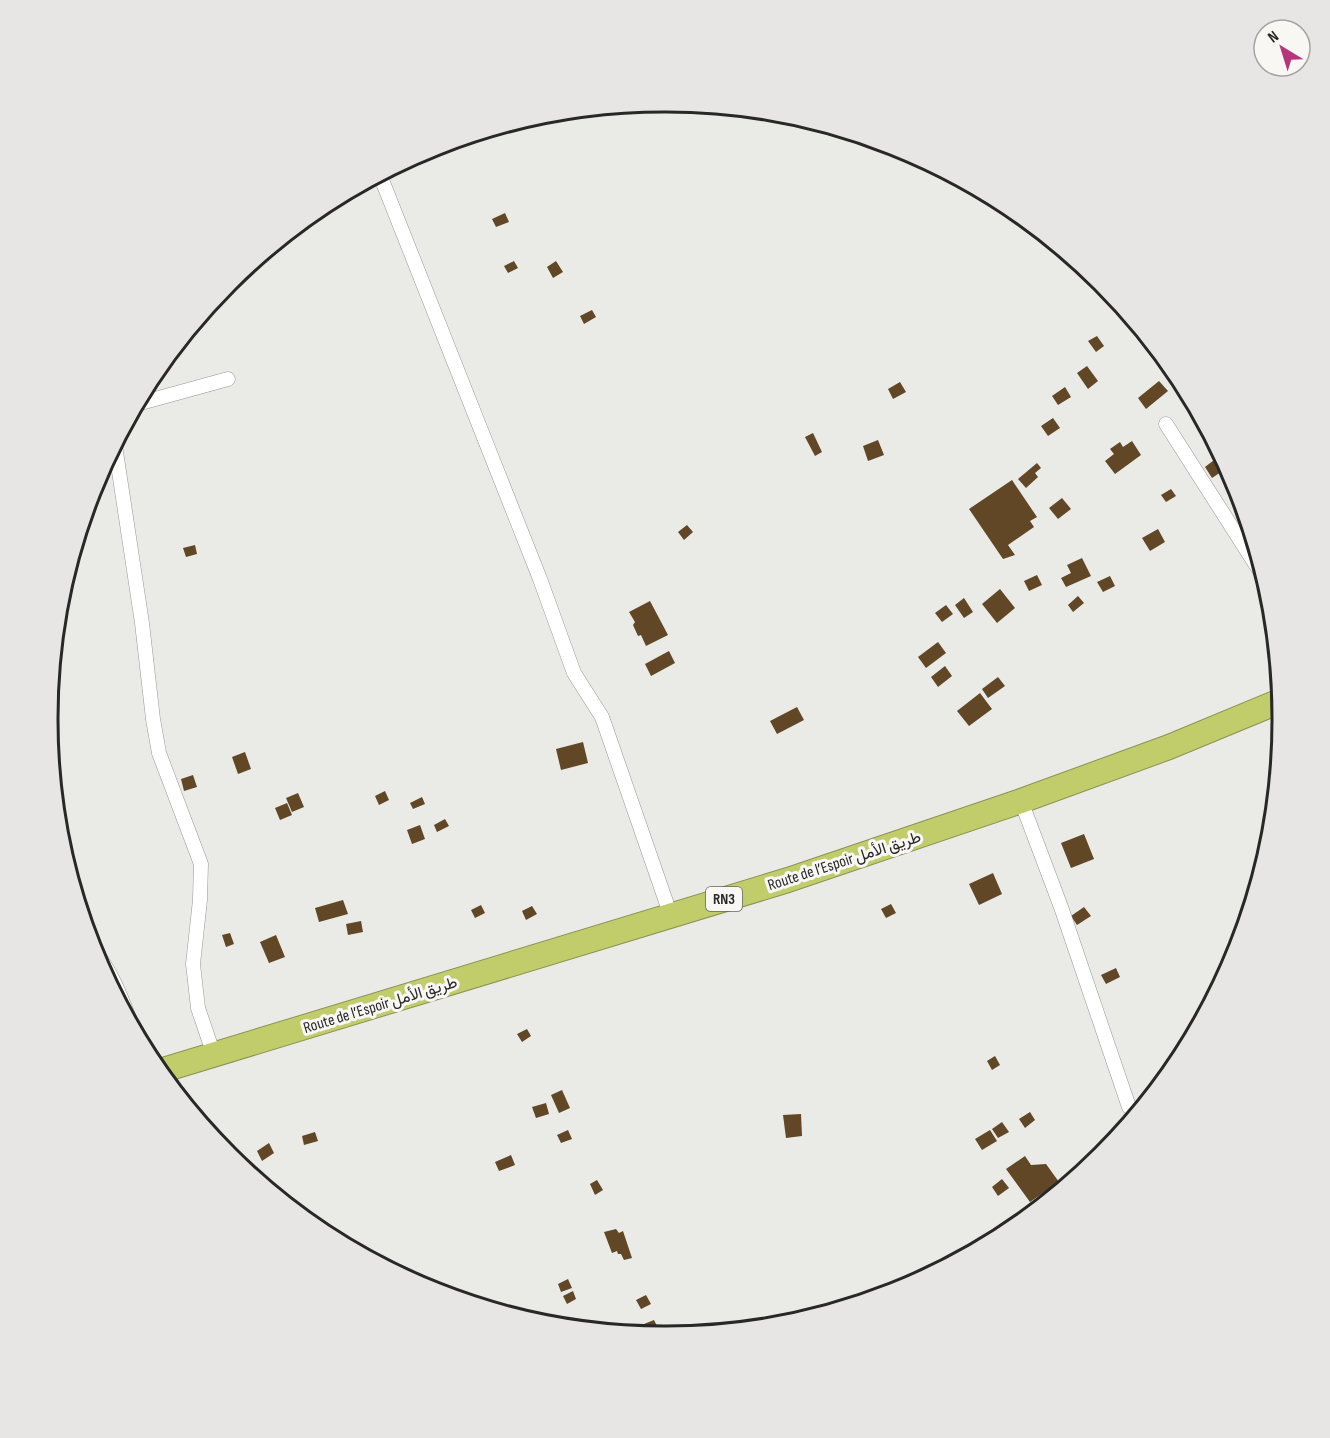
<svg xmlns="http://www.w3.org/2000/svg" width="1330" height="1438" viewBox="0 0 1330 1438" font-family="'Sofia Sans Condensed',Vazirmatn,sans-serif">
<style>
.building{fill:#614725}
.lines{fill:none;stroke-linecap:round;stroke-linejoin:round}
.street-casing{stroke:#989794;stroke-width:15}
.highway-casing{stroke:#8b9353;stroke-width:26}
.street{stroke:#fff;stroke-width:14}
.highway{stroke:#c1cc6b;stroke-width:24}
.labels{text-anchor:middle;stroke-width:6;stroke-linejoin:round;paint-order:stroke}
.shield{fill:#f8f7f4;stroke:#666664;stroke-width:1.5}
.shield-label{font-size:15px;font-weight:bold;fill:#282827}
.street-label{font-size:16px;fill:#282827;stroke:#f8f7f4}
.rim{fill:none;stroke:#282827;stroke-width:3}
</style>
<rect width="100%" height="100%" fill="#eaeae7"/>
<g class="building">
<path d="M 505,213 L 509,222 L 496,227 L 492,219 Z"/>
<path d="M 514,261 L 518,268 L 508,273 L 504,266 Z"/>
<path d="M 556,261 L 563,272 L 553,278 L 547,267 Z"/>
<path d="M 592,310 L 596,317 L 584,324 L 580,316 Z"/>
<path d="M 1097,336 L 1104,346 L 1096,352 L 1088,341 Z"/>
<path d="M 1087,366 L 1098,381 L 1088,389 L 1077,373 Z"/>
<path d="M 1159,381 L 1168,391 L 1146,409 L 1138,398 Z"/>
<path d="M 900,382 L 906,392 L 893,399 L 888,389 Z"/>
<path d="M 1065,387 L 1071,397 L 1058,405 L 1052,396 Z"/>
<path d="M 1053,418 L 1060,428 L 1048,436 L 1041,426 Z"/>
<path d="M 813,433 L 822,452 L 815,456 L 805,437 Z"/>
<path d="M 878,440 L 884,455 L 868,461 L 863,446 Z"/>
<path d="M 1132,441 L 1141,455 L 1115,474 L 1105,461 L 1114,454 L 1110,449 L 1120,442 L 1123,447 Z"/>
<path d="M 1218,457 L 1227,468 L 1212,478 L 1205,467 Z"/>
<path d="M 1037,463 L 1041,468 L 1035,473 L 1038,477 L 1026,488 L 1018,479 Z"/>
<path d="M 1012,480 L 1037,517 L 1030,521 L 1034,527 L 1008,545 L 1015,555 L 1003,559 L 969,509 Z"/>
<path d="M 1171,489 L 1176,496 L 1166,502 L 1161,495 Z"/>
<path d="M 1062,498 L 1071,509 L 1058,519 L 1049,508 Z"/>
<path d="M 687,525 L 693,532 L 684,540 L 678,532 Z"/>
<path d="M 1158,529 L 1165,542 L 1150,551 L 1142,538 Z"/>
<path d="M 195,545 L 197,554 L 186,557 L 183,548 Z"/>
<path d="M 1082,558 L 1091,576 L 1066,587 L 1061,578 L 1071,573 L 1067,565 Z"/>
<path d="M 1037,575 L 1042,585 L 1029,591 L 1024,581 Z"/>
<path d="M 1110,576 L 1115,586 L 1103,592 L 1097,582 Z"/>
<path d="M 1000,589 L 1015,608 L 997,623 L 982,604 Z"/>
<path d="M 1078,596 L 1084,603 L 1073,612 L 1068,605 Z"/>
<path d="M 964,598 L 973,612 L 964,618 L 955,605 Z"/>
<path d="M 650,601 L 668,635 L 646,646 L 641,635 L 638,636 L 633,625 L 635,622 L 629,612 Z"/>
<path d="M 946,605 L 953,614 L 942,622 L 935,613 Z"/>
<path d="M 938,642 L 946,653 L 926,668 L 918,657 Z"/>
<path d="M 669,651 L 675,663 L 651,676 L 645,664 Z"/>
<path d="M 945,666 L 952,676 L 938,687 L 931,677 Z"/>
<path d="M 998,677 L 1005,686 L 988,698 L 982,689 Z"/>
<path d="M 980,693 L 992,709 L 969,726 L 957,711 Z"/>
<path d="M 797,707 L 804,720 L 777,734 L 770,721 Z"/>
<path d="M 583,742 L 588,763 L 561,770 L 556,749 Z"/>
<path d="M 245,752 L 251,769 L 238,774 L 232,757 Z"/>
<path d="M 193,775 L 197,787 L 184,791 L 181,779 Z"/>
<path d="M 385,791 L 389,800 L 379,805 L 375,796 Z"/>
<path d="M 298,793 L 304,807 L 292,812 L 286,798 Z"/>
<path d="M 422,797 L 425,804 L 413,809 L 410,803 Z"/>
<path d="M 287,803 L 292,815 L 280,820 L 275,808 Z"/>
<path d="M 445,819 L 449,826 L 437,832 L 434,825 Z"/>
<path d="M 420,825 L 425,839 L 412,844 L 407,830 Z"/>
<path d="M 1084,834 L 1094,859 L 1071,868 L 1061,843 Z"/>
<path d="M 993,873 L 1002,894 L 979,905 L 969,884 Z"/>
<path d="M 343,900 L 348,914 L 319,922 L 315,908 Z"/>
<path d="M 891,904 L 896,913 L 886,918 L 881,909 Z"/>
<path d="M 481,905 L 485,913 L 475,918 L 471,910 Z"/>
<path d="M 532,906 L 537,914 L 526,920 L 522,911 Z"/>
<path d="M 1084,907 L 1091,916 L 1077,925 L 1071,916 Z"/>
<path d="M 361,921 L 363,932 L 348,935 L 346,924 Z"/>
<path d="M 230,933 L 234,944 L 226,947 L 222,935 Z"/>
<path d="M 276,935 L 285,957 L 269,963 L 260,942 Z"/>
<path d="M 1116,968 L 1120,977 L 1106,984 L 1101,975 Z"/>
<path d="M 527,1029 L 531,1036 L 522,1042 L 517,1034 Z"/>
<path d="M 995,1056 L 1000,1065 L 992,1070 L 987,1061 Z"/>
<path d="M 562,1090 L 570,1108 L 559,1113 L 551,1095 Z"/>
<path d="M 546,1103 L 549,1114 L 536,1118 L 532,1107 Z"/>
<path d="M 1030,1112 L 1035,1120 L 1025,1128 L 1019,1119 Z"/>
<path d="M 801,1114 L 802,1136 L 786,1138 L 783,1115 Z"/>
<path d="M 1002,1122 L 1009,1132 L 998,1138 L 992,1129 Z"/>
<path d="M 568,1130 L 572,1139 L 561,1143 L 557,1135 Z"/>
<path d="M 990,1130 L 997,1141 L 982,1150 L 975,1139 Z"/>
<path d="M 315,1132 L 318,1141 L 304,1145 L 302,1136 Z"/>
<path d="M 269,1143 L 274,1153 L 262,1161 L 257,1151 Z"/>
<path d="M 511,1155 L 515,1165 L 499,1171 L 495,1162 Z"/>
<path d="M 1025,1156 L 1031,1165 L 1046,1164 L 1059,1182 L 1030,1202 L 1006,1169 Z"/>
<path d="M 1002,1179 L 1009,1188 L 998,1196 L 992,1187 Z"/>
<path d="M 597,1180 L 603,1190 L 595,1195 L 590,1184 Z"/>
<path d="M 616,1229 L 619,1233 L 623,1231 L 632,1258 L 624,1260 L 621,1254 L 618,1254 L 617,1251 L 612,1253 L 604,1232 Z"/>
<path d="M 568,1279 L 572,1288 L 561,1292 L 558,1284 Z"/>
<path d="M 573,1291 L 576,1299 L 567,1304 L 563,1296 Z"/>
<path d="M 646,1295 L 651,1304 L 641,1309 L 636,1300 Z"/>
<path d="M 654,1320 L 658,1328 L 648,1333 L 644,1324 Z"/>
</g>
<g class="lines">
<g class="street-casing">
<g id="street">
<path d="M 380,175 L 540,579 L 574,673 L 602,717 L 671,916"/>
<path d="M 137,404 L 228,379"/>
<path d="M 1166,424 L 1263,576"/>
<path d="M 115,445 L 142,623 L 153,719 L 159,753 L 201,864 L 200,900 L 193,964 L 198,1008 L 214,1055"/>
<path d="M 1021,801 L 1061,907 L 1129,1107"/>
<path d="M 93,949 C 110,969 120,994 129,1018"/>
</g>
</g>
<g class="highway-casing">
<path id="highway" d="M 160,1071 L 788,880 L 1021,801 L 1169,747 L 1280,701"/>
</g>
<use href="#street" class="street"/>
<use href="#highway" class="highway"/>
</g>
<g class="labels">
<rect class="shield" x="706" y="887" width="36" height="24" rx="4.5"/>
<g class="shield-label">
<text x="724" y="904">RN3</text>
</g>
<g class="street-label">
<text transform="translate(844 860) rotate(-18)" y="6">Route de l’Espoir طريق الأمل</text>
<text transform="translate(380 1004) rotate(-17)" y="6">Route de l’Espoir طريق الأمل</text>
</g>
</g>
<path d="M0 0H1330V1438H0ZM664 112H666A606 606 0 0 1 1272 718V720A606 606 0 0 1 666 1326H664A606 606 0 0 1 58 720V718A606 606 0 0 1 664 112Z" fill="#e7e6e4" fill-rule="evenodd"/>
<path class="rim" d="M664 112H666A606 606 0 0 1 1272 718V720A606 606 0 0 1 666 1326H664A606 606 0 0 1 58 720V718A606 606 0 0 1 664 112Z"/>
<g transform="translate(1282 48) rotate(322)"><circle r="28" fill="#f8f7f4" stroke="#a5a4a2" stroke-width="1.5"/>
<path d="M0-4.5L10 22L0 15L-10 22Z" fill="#b6347c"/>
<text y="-9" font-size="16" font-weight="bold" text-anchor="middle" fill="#282827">N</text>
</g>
</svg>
